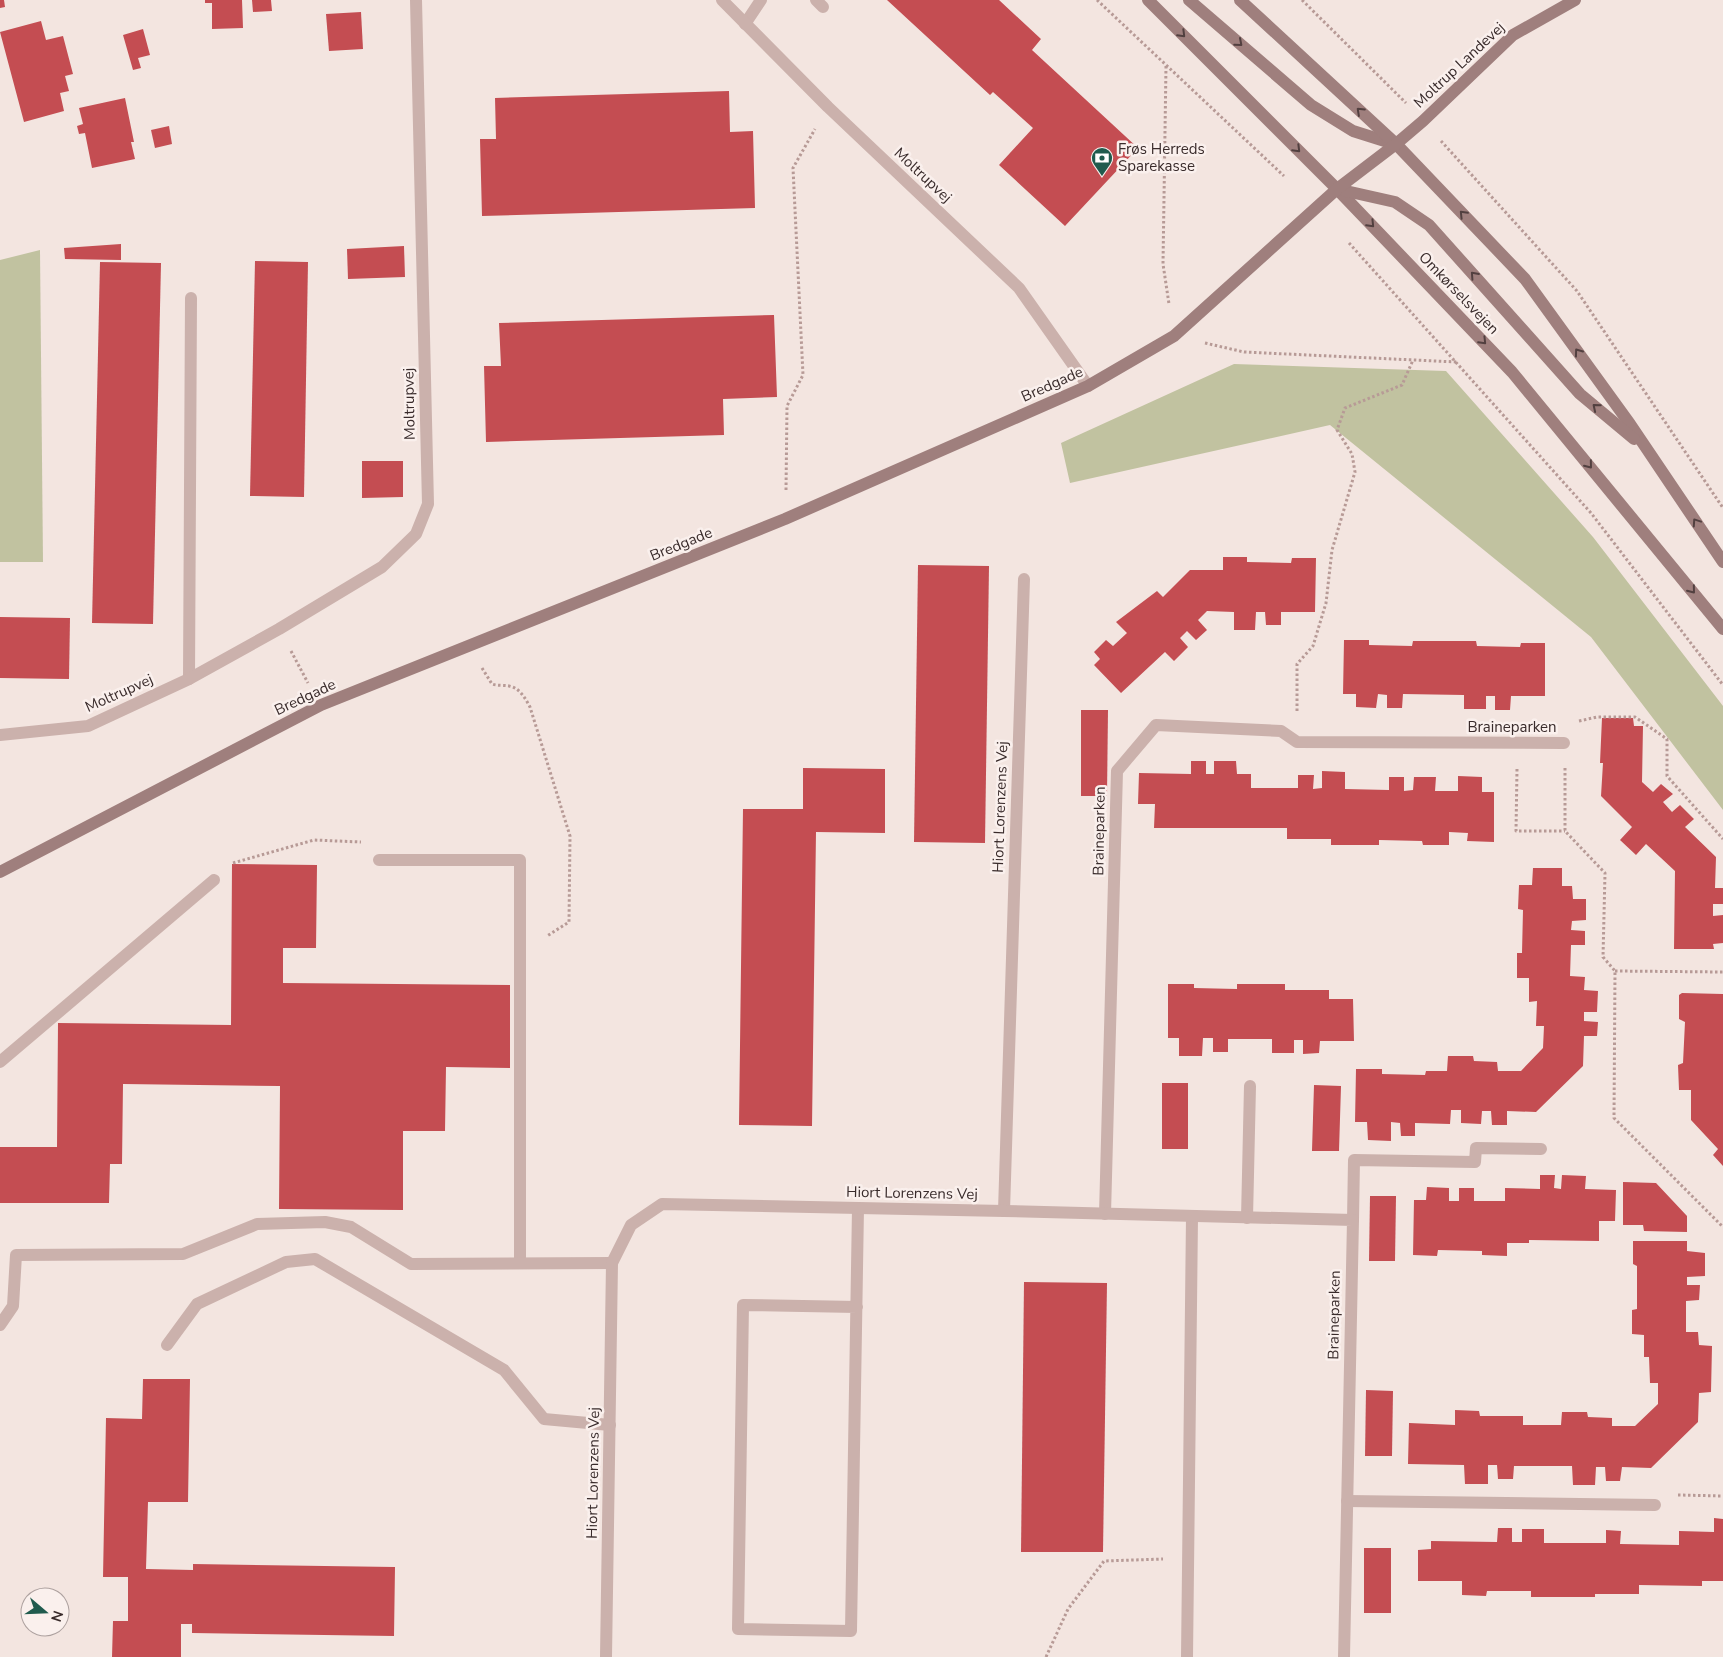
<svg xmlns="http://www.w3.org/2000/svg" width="1723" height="1657" viewBox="0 0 1723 1657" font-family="'Nunito Sans',sans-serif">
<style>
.green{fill:#c1c2a0}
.building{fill:#c44d52}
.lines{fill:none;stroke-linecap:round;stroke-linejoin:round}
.path{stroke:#b79a96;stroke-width:3;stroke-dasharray:2.5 2.5;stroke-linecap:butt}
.lane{stroke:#cbb1ac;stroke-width:12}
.street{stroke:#cbb1ac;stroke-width:12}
.secondary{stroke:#9f7f7d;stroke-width:12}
.oneway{stroke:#524040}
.labels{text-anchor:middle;stroke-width:5;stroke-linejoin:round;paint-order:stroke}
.street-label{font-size:15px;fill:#392b2b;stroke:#faf0ed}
.poi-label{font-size:15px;fill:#392b2b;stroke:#faf0ed;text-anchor:start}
</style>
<rect width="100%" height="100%" fill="#f3e5e0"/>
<g class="green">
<path d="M 40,250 L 43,562 L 0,562 L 0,260 Z"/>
<path d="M 1234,364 L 1446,371 L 1593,537 L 1723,706 L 1723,810 L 1591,637 L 1330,425 L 1070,483 L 1061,443 Z"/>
</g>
<g class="building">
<path d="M 0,0 L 4,0 L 5,7 L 0,8 Z"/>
<path d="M 205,0 L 242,0 L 243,28 L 212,29 L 212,3 L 205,3 Z"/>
<path d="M 252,0 L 271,0 L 272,11 L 253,12 Z"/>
<path d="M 887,0 L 999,0 L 1041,39 L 1032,50 L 1138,148 L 1065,226 L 999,165 L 1033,128 L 993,92 L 990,95 Z"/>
<path d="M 361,12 L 363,49 L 329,51 L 326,14 Z"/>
<path d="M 41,21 L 46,40 L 63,36 L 73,74 L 65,76 L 69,91 L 60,93 L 64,111 L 24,122 L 0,32 Z"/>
<path d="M 143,29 L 150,55 L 138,58 L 141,68 L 133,70 L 123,35 Z"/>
<path d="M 729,91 L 730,132 L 753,131 L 755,208 L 482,216 L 480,139 L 496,139 L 495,98 Z"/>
<path d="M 125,98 L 134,142 L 131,142 L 135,159 L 92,168 L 85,133 L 79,134 L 77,126 L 83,124 L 79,108 Z"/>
<path d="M 169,126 L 172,144 L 155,148 L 151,130 Z"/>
<path d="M 121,244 L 121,260 L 65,259 L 64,248 Z"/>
<path d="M 404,246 L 405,277 L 348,279 L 347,249 Z"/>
<path d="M 255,261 L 308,262 L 304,497 L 250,496 Z"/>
<path d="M 100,262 L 161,263 L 153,624 L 92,623 Z"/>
<path d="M 774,315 L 777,397 L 723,399 L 724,435 L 486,442 L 484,366 L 501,366 L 499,323 Z"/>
<path d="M 362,461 L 403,461 L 403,497 L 362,498 Z"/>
<path d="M 1223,557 L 1247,557 L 1247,562 L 1291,563 L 1292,558 L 1316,558 L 1315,612 L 1281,612 L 1281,625 L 1266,625 L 1265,612 L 1256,612 L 1255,630 L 1234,630 L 1234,612 L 1207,611 L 1198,620 L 1207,630 L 1196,640 L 1187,631 L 1180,638 L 1188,647 L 1174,661 L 1165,652 L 1121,693 L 1094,665 L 1100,659 L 1094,652 L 1106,640 L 1113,646 L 1127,633 L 1116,622 L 1157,591 L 1163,597 L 1190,570 L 1223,570 Z"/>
<path d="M 918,565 L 989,566 L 985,843 L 914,842 Z"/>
<path d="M 0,617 L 70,618 L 69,679 L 0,678 Z"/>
<path d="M 1344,640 L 1369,640 L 1369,645 L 1412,646 L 1413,641 L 1476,641 L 1477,646 L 1520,647 L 1521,643 L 1545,643 L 1545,696 L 1511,696 L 1510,710 L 1495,710 L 1495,696 L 1486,696 L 1486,709 L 1464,709 L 1464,695 L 1403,694 L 1402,708 L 1387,708 L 1387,695 L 1378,694 L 1376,708 L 1356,707 L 1356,694 L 1343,694 Z"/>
<path d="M 1081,710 L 1108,710 L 1107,796 L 1081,796 Z"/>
<path d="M 1602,718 L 1633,718 L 1634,726 L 1643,726 L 1642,782 L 1653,792 L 1661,784 L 1673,794 L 1663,802 L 1672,812 L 1680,805 L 1694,819 L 1685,827 L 1716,857 L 1715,888 L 1723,888 L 1723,904 L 1713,904 L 1713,916 L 1723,915 L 1723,943 L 1713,944 L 1714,949 L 1674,949 L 1675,871 L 1646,844 L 1636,855 L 1620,840 L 1632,827 L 1601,796 L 1603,763 L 1600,763 Z"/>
<path d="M 1191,761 L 1206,761 L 1206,774 L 1214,774 L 1214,761 L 1236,761 L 1237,774 L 1251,774 L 1251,788 L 1298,788 L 1298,775 L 1314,775 L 1313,789 L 1322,788 L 1322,771 L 1345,772 L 1345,789 L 1389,790 L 1389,777 L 1404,777 L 1404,791 L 1413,790 L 1414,777 L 1436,777 L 1435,791 L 1458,791 L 1458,776 L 1482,777 L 1482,792 L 1494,792 L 1494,842 L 1467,841 L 1468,833 L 1449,832 L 1449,845 L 1423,845 L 1422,841 L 1379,840 L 1379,845 L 1331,845 L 1331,839 L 1287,839 L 1287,828 L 1154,828 L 1155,804 L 1138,804 L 1139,773 L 1191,774 Z"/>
<path d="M 803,768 L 885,769 L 885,833 L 816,832 L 812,1126 L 739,1125 L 743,809 L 803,809 Z"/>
<path d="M 232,864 L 317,865 L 316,948 L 283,948 L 283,983 L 510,985 L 510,1068 L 446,1067 L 445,1131 L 403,1131 L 403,1210 L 279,1209 L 280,1086 L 123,1084 L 122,1164 L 110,1164 L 109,1203 L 0,1203 L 0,1147 L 57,1147 L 58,1023 L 231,1025 Z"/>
<path d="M 1533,868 L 1562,868 L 1562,886 L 1572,886 L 1573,899 L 1586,899 L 1586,920 L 1572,921 L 1571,930 L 1585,931 L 1585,945 L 1571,945 L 1570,976 L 1585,977 L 1584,990 L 1598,991 L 1597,1012 L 1584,1012 L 1584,1021 L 1598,1022 L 1597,1036 L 1584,1036 L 1583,1066 L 1536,1112 L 1507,1111 L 1507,1125 L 1492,1125 L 1491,1111 L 1482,1111 L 1481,1124 L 1461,1123 L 1461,1110 L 1451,1110 L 1450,1124 L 1415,1123 L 1415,1136 L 1401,1136 L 1400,1123 L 1391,1122 L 1391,1141 L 1368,1140 L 1367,1122 L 1355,1122 L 1356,1069 L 1382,1069 L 1382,1074 L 1425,1075 L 1426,1071 L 1447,1071 L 1448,1056 L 1473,1056 L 1474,1061 L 1497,1062 L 1498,1071 L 1521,1071 L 1543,1048 L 1544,1026 L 1536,1026 L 1537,1001 L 1529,1002 L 1529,978 L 1517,978 L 1517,953 L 1522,953 L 1523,910 L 1518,909 L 1519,885 L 1532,885 Z"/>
<path d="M 1168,984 L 1194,984 L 1194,988 L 1237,989 L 1237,984 L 1285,984 L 1285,990 L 1329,990 L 1329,999 L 1353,999 L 1354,1041 L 1320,1041 L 1319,1053 L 1303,1054 L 1303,1040 L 1294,1040 L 1294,1053 L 1272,1053 L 1272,1039 L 1228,1039 L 1228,1052 L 1213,1052 L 1213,1038 L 1203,1038 L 1202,1056 L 1179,1056 L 1179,1038 L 1168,1038 Z"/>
<path d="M 1682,993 L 1723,994 L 1723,1166 L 1713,1155 L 1718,1149 L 1691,1120 L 1691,1090 L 1679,1090 L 1678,1065 L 1683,1063 L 1685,1022 L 1679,1019 L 1679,995 Z"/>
<rect x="1162" y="1083" width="26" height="66"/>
<path d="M 1314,1085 L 1341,1086 L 1339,1151 L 1312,1151 Z"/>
<path d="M 1540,1175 L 1555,1175 L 1554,1188 L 1561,1189 L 1562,1175 L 1586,1176 L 1585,1189 L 1616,1190 L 1615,1221 L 1599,1221 L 1599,1241 L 1529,1240 L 1529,1243 L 1507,1243 L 1507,1256 L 1482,1255 L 1482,1251 L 1438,1250 L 1437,1256 L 1413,1255 L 1414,1200 L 1426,1200 L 1427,1187 L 1449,1188 L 1449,1201 L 1459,1201 L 1459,1188 L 1474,1188 L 1474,1201 L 1505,1201 L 1505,1188 L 1540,1189 Z"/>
<path d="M 1623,1182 L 1656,1183 L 1687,1216 L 1687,1232 L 1644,1231 L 1643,1225 L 1623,1225 Z"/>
<path d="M 1370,1196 L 1396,1196 L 1395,1261 L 1369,1261 Z"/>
<path d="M 1633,1241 L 1687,1241 L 1687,1251 L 1705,1253 L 1705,1276 L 1687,1277 L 1687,1285 L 1700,1285 L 1699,1300 L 1686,1301 L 1686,1332 L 1698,1332 L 1699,1345 L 1712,1346 L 1711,1392 L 1699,1393 L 1698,1422 L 1651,1468 L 1622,1467 L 1620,1481 L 1606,1481 L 1605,1467 L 1596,1467 L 1595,1485 L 1573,1485 L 1572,1466 L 1514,1466 L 1513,1479 L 1498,1479 L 1497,1465 L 1488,1465 L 1488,1484 L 1465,1484 L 1464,1465 L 1408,1464 L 1409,1423 L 1455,1425 L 1455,1410 L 1479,1411 L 1480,1416 L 1523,1416 L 1523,1425 L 1561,1425 L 1562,1412 L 1587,1412 L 1588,1417 L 1612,1418 L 1612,1426 L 1635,1426 L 1658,1404 L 1658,1383 L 1650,1383 L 1649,1357 L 1644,1357 L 1644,1335 L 1632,1334 L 1632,1310 L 1637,1309 L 1637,1266 L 1633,1264 Z"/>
<path d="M 1024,1282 L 1107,1283 L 1103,1552 L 1021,1552 Z"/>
<path d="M 143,1379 L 190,1379 L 188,1502 L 148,1502 L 146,1569 L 193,1570 L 193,1564 L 395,1567 L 394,1636 L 192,1633 L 192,1624 L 181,1624 L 181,1657 L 112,1657 L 113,1621 L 128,1621 L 128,1577 L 103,1577 L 106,1418 L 142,1419 Z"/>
<path d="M 1366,1390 L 1393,1391 L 1392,1456 L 1365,1456 Z"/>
<path d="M 1714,1518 L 1723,1519 L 1723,1581 L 1702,1581 L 1702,1586 L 1639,1585 L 1639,1594 L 1595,1594 L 1595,1597 L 1531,1597 L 1531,1591 L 1487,1591 L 1486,1596 L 1462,1595 L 1462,1581 L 1418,1581 L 1418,1550 L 1431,1549 L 1431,1541 L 1497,1542 L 1498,1528 L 1512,1528 L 1512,1542 L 1522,1542 L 1522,1529 L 1544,1529 L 1544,1543 L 1606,1543 L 1606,1530 L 1621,1531 L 1620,1544 L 1679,1545 L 1679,1531 L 1714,1532 Z"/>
<rect x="1364" y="1548" width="27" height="65"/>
</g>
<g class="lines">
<g class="path">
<path d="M 1097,0 L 1284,176"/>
<path d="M 1302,0 L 1406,103"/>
<path d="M 1166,66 L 1163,264 L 1169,304"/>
<path d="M 1441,141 L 1577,291 L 1723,508"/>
<path d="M 1349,243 L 1591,513 L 1723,685"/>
<path d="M 1205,343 L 1244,352 L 1457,362"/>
<path d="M 786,490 L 787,406 L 803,375 L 793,168 L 815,129"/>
<path d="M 291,651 L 308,683"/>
<path d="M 482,668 L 492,684 C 498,686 504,685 509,686 C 520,688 525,698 530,707 L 570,836 L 569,922 L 547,936"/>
<path d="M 1297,711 L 1297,664 L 1313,646 L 1326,603 L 1332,550 L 1355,472 L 1352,454 L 1337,430 L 1345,408 L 1402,385 L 1413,360"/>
<path d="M 1579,721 L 1597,717 L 1635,717 L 1667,739 L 1667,776 L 1723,839"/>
<path d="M 1565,768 L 1565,831 L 1605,873 L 1603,957 L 1615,971 L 1614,1118 L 1723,1227"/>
<path d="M 1517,769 L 1516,831 L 1565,831"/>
<path d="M 233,863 L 314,840 L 361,842"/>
<path d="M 1615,971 L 1723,972"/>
<path d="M 1678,1495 L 1723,1496"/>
<path d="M 1046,1657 L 1068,1609 L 1104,1561 L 1163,1559"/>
</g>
<g class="lane">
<path d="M 816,0 L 823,7"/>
<path d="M 745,24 L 761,0"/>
<path d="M 379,860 L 520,860 L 520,1263"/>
<path d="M 0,1062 L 214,880"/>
<path d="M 1247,1218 L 1250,1086"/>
<path d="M 1353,1220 L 1354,1160 L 1475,1162 L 1476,1148 L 1541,1149"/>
<path d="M 857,1307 L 743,1305 L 738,1629 L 851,1631 L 858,1208"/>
<path d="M 0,1325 L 13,1306 L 16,1255 L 183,1254 L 257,1224 L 325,1222 L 351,1227 L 411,1264 L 612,1263"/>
<path d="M 167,1345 L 197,1304 L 286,1262 L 315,1259 L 504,1370 L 544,1419 L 610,1425"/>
<path d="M 1347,1501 L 1655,1505"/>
<path d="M 1187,1657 L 1192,1217"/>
</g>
<g class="street">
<path d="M 722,0 L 828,107 L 1019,288 L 1088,386"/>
<path d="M 189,679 L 191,298"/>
<path d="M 0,735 L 88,726 L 189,679 L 279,629 L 382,567 L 416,534 L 428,504 L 416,0"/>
<path d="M 1004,1211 L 1024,579"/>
<path d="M 1105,1214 L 1117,771 L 1156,725 L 1281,731 L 1297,742 L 1564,743"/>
<path d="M 606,1657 L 612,1263 L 631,1225 L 662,1204 L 1004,1211 L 1353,1220 L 1344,1657"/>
</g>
<g class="secondary">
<path d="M 1148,0 L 1337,189 L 1512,372 L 1723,629"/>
<path d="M 1189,0 L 1311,105 L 1353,131 L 1391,143"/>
<path d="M 1240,0 L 1396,144 L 1525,279 L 1630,424 L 1723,562"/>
<path d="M 1337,189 L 1395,202 L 1429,225 L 1580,394 L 1634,439"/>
<path d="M 0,872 L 321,705 L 785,519 L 1088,386 L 1174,336 L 1337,189 L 1396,144 L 1423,121 L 1513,35 L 1575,0"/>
</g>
</g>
<defs><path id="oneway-chevron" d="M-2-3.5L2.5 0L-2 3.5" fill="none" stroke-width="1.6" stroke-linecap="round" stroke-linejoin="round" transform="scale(1.25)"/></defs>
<g class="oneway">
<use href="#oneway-chevron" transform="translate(1182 34) rotate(45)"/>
<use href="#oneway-chevron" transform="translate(1239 43) rotate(41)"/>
<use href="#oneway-chevron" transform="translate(1360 111) rotate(-137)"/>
<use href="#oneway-chevron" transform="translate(1297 149) rotate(45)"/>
<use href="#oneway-chevron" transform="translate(1463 214) rotate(-134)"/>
<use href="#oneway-chevron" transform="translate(1371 224) rotate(46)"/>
<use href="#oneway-chevron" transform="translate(1474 275) rotate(-132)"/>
<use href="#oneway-chevron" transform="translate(1483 341) rotate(46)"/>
<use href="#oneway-chevron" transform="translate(1578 352) rotate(-126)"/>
<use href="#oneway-chevron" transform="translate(1596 407) rotate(-140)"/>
<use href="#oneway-chevron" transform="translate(1589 465) rotate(51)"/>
<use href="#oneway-chevron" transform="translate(1696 522) rotate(-124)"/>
<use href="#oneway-chevron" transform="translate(1692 590) rotate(51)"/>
</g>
<defs>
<g id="bank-pin" transform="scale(1.125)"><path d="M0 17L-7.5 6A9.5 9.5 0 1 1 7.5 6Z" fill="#205b4e" stroke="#faf0ed"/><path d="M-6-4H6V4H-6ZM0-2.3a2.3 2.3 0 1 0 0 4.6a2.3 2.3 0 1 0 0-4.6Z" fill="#fff"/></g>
</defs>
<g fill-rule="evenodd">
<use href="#bank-pin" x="1102" y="158"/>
</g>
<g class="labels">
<g class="street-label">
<text transform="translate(1459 65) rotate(-43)" y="5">Moltrup Landevej</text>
<text transform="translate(923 175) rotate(43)" y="5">Moltrupvej</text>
<text transform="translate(1459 293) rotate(46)" y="5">Omkørselsvejen</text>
<text transform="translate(1052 384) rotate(-24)" y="5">Bredgade</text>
<text transform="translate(409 404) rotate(-91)" y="5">Moltrupvej</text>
<text transform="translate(681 544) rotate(-22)" y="5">Bredgade</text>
<text transform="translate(119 693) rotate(-24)" y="5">Moltrupvej</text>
<text transform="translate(305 697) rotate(-25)" y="5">Bredgade</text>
<text x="1512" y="732">Braineparken</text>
<text transform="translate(1000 807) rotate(-88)" y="5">Hiort Lorenzens Vej</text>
<text transform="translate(1099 831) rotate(-89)" y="5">Braineparken</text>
<text transform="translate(912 1193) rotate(1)" y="5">Hiort Lorenzens Vej</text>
<text transform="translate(1334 1315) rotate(-89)" y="5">Braineparken</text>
<text transform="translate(593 1473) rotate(-89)" y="5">Hiort Lorenzens Vej</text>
</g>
<g class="poi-label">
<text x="1118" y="154">Frøs Herreds<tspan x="1118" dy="17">Sparekasse</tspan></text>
</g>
</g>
<g transform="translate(45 1612) rotate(109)"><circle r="24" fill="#faf0ed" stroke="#ada19f"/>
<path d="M0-4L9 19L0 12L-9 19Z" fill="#205b4e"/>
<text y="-8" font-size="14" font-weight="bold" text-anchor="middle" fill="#392b2b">N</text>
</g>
</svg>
